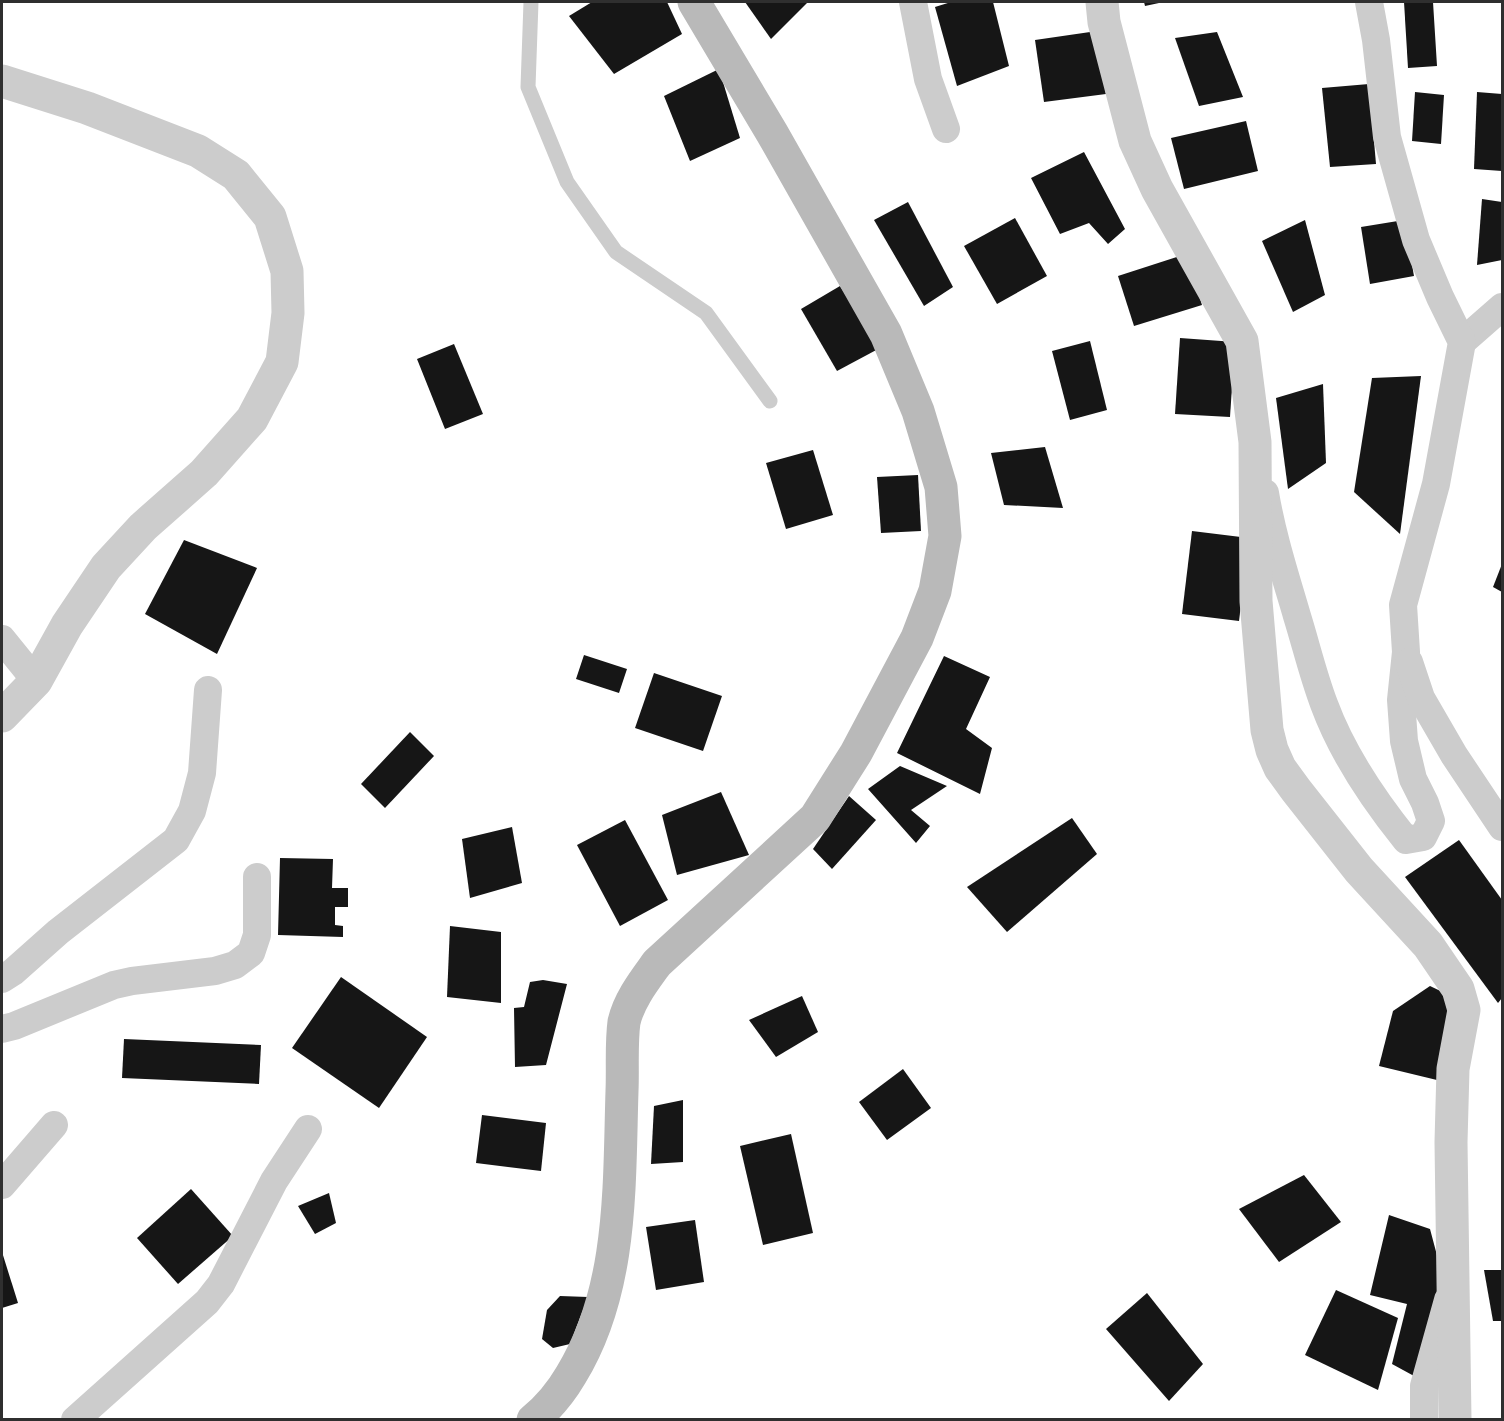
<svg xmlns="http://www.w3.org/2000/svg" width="1504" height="1421" viewBox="0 0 1504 1421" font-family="'Archivo Narrow',sans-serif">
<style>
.building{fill:#161616}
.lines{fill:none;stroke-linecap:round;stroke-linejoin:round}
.service{stroke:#ccc;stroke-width:15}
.minor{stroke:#ccc;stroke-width:28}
.tertiary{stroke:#ccc;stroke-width:33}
.secondary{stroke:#b9b9b9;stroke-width:33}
</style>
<rect width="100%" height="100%" fill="#fff"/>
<g class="building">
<path d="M 592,2 L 667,2 L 682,34 L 614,74 L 569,16 Z"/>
<path d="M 745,2 L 808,2 L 771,39 Z"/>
<path d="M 951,2 L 993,2 L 1009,66 L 957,86 L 935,7 Z"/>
<path d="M 1144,2 L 1159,2 L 1159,3 L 1145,6 Z"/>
<path d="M 1404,2 L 1433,2 L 1437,66 L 1408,68 Z"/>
<path d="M 1097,31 L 1106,94 L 1044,102 L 1035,40 Z"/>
<path d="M 1217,32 L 1243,97 L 1199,106 L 1175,38 Z"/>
<path d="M 719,69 L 740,138 L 690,161 L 664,96 Z"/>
<path d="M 1369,84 L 1376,164 L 1330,167 L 1322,88 Z"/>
<path d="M 1415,92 L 1444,95 L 1441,144 L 1412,141 Z"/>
<path d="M 1477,92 L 1502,94 L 1502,171 L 1474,169 Z"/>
<path d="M 1246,121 L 1258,171 L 1184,189 L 1171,138 Z"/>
<path d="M 1084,152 L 1125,229 L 1108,244 L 1089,223 L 1060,234 L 1031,178 Z"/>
<path d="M 1482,199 L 1502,202 L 1502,260 L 1477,265 Z"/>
<path d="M 908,202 L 953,287 L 924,306 L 874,220 Z"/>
<path d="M 1015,218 L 1047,276 L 997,304 L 964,246 Z"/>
<path d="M 1305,220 L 1325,295 L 1293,312 L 1262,241 Z"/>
<path d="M 1404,220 L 1414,276 L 1370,284 L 1361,227 Z"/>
<path d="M 1186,254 L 1202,305 L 1134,326 L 1118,276 Z"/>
<path d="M 840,286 L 880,348 L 837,371 L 801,309 Z"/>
<path d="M 1180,338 L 1235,342 L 1230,417 L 1175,414 Z"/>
<path d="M 1090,341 L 1107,410 L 1070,420 L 1052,351 Z"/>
<path d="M 454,344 L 483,414 L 445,429 L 417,359 Z"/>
<path d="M 1421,376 L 1400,534 L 1354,492 L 1372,378 Z"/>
<path d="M 1323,384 L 1326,463 L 1288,489 L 1276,398 Z"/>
<path d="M 1045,447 L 1063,508 L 1004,505 L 991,453 Z"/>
<path d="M 813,450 L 833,515 L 786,529 L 766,463 Z"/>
<path d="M 918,475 L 921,531 L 881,533 L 877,477 Z"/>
<path d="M 1192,531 L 1249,538 L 1239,621 L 1182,614 Z"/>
<path d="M 184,540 L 257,568 L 217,654 L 145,614 Z"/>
<path d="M 1502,564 L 1502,592 L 1493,587 Z"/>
<path d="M 584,655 L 627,669 L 619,693 L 576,679 Z"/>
<path d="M 944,656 L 990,677 L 966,729 L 992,748 L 980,794 L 897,753 Z"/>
<path d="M 654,673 L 722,696 L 703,751 L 635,728 Z"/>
<path d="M 410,732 L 434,756 L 385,808 L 361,784 Z"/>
<path d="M 900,766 L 947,786 L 911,810 L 930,826 L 916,843 L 868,789 Z"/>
<path d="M 721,792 L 749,855 L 677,875 L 662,815 Z"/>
<path d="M 849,796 L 876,820 L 832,869 L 813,849 Z"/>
<path d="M 1072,818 L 1097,854 L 1007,932 L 967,887 Z"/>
<path d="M 625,820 L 668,900 L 620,926 L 577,845 Z"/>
<path d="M 512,827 L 522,883 L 470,898 L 462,839 Z"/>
<path d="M 1459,840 L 1502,900 L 1502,998 L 1498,1003 L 1405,877 Z"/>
<path d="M 280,858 L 333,859 L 332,888 L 348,888 L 348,907 L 335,907 L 335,925 L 343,926 L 343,937 L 278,935 Z"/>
<path d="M 450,926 L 501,932 L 501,1003 L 447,997 Z"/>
<path d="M 341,977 L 427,1037 L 379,1108 L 292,1048 Z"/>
<path d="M 543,980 L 567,984 L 546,1065 L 515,1067 L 514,1008 L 524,1007 L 530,982 Z"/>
<path d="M 1430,986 L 1453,997 L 1441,1081 L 1379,1066 L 1393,1011 Z"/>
<path d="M 802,996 L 818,1032 L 776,1057 L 749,1020 Z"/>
<path d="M 124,1039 L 261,1045 L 259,1084 L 122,1078 Z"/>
<path d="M 903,1069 L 931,1108 L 887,1140 L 859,1102 Z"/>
<path d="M 683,1100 L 683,1162 L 651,1164 L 654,1106 Z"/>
<path d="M 482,1115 L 546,1123 L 541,1171 L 476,1163 Z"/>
<path d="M 791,1134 L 813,1233 L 763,1245 L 740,1146 Z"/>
<path d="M 1304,1175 L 1341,1222 L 1279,1262 L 1239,1209 Z"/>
<path d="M 191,1189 L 233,1236 L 178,1284 L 137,1238 Z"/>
<path d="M 329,1193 L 336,1223 L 315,1234 L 298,1206 Z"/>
<path d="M 1389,1215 L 1430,1229 L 1443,1278 L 1414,1376 L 1392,1364 L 1407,1304 L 1370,1295 Z"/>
<path d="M 695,1220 L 704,1282 L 656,1290 L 646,1227 Z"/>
<path d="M 2,1252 L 18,1303 L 2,1308 Z"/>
<path d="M 1484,1270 L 1502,1270 L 1502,1321 L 1493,1321 Z"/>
<path d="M 1336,1290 L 1398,1318 L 1378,1390 L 1305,1355 Z"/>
<path d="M 1147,1293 L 1203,1364 L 1169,1401 L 1106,1329 Z"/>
<path d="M 560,1296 L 588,1297 L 570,1344 L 553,1348 L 542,1339 L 547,1310 Z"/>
</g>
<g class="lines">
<path class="service" d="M 531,2 L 528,87 L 567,182 L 616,252 L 706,313 L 770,401"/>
<g class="minor">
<path d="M 913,2 L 928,79 L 946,129"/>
<path d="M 1462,342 L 1502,307"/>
<path d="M 1265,493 C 1272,535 1285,575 1297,616 C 1306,645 1313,675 1324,704 C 1342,753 1373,799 1406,840 L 1423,837 L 1431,821 L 1425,803 L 1413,779 L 1404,741 L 1401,700 L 1406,652 L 1403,605 L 1436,484 L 1462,342 L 1440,297 L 1416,240 L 1387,137 L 1376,40 L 1369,2"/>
<path d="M 2,639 L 36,681"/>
<path d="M 1409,662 L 1421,698 L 1454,755 L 1502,827"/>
<path d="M 2,979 L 13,972 L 58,932 L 176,840 L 192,811 L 202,773 L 208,690"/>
<path d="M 2,1029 L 14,1026 L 114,985 L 132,981 L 215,971 L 235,965 L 251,953 L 257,935 L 257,877"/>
<path d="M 2,1185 L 54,1125"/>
<path d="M 75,1420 L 207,1302 L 221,1284 L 274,1181 L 308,1129"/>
<path d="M 1424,1420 L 1424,1386 L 1448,1300"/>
</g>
<g class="tertiary">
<path d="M 1102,2 L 1104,22 L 1135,141 L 1157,189 L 1242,341 L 1255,442 L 1256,601 L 1267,730 L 1272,750 L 1280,768 L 1296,790 L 1359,870 L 1428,945 L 1458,989 L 1464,1010 L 1453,1069 L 1451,1142 L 1455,1420"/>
<path d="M 2,81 L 87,108 L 198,151 L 236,175 L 270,217 L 287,271 L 288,313 L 282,362 L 252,419 L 204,473 L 143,527 L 106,567 L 67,625 L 36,681 L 2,716"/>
</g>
<path class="secondary" d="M 533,1420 C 549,1407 561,1392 571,1375 C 623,1290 619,1187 622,1091 C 623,1069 621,1044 624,1022 C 629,1000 644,981 657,963 L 815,818 L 856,753 L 917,638 L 935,591 L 945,536 L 941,487 L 918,411 L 886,334 L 772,133 L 694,2"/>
</g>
<rect width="1504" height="1421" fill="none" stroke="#2f2f2f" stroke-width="6"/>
</svg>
